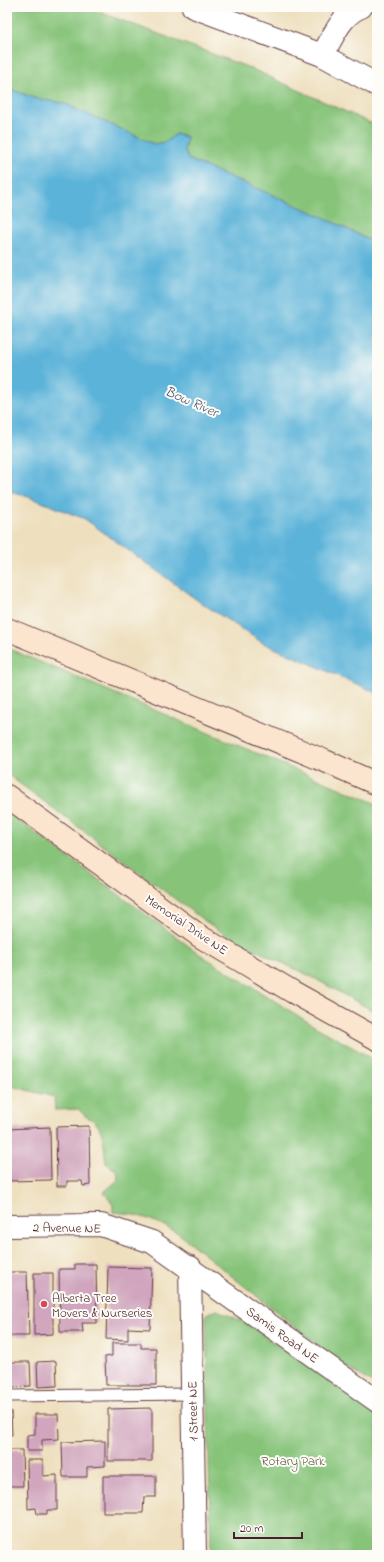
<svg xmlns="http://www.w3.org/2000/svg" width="384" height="1562" viewBox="0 0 384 1562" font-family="'Indie Flower',sans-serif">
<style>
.green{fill:#87c47a;stroke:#687252}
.water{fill:#5cb3d9;stroke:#536982}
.building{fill:#d0a5bd}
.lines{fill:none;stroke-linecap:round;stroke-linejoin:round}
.service-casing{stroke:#633c41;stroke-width:13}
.minor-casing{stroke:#633c41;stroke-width:24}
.secondary-casing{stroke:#633c41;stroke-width:24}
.service{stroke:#fff;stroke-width:11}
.minor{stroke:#fff;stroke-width:22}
.secondary{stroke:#fce5cf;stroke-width:22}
.poi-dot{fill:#d1495b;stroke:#fdfcf7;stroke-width:1.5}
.labels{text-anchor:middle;stroke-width:4;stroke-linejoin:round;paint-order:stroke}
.street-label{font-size:13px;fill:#4a1f2b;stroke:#fdfcf7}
.poi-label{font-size:13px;fill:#4a1f2b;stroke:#fdfcf7;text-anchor:start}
.park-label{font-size:13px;fill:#5f5947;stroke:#fdfcf7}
.water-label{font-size:14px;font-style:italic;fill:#515a71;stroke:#fdfcf7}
</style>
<rect width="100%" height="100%" fill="#fdfcf7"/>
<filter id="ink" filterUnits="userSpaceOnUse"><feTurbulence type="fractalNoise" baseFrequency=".025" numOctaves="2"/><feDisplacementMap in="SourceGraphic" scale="8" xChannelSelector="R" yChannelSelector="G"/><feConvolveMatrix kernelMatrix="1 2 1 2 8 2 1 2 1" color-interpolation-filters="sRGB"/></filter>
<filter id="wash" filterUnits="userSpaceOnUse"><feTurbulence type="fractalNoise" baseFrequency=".012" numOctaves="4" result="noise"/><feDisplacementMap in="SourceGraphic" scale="16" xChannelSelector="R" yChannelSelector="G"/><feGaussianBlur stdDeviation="0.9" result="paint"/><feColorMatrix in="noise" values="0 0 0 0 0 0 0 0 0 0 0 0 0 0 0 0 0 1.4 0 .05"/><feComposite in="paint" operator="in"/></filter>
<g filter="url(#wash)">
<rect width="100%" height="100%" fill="#eedfbe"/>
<g class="green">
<path d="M 7,7 L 86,7 L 250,68 L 377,126 L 377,244 L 321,216 L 188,159 L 184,150 L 187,137 L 176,134 L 166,142 L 154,144 L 63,103 L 34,98 L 7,88 Z"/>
<path d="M 7,648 L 377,804 L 377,1013 L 312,977 L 232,939 L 202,919 L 7,774 Z"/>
<path d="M 7,812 L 201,955 L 316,1027 L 377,1061 L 377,1386 L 346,1367 L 324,1350 L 178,1233 C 157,1221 139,1214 113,1212 L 113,1205 L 104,1192 L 118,1180 L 117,1171 L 106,1163 C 104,1151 105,1133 96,1123 C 91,1117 85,1119 79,1109 L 55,1110 L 54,1097 L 7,1085 Z"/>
<path d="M 217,1310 L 246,1323 L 377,1415 L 377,1555 L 211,1555 L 206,1314 Z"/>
</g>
<path class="water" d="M 7,88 L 34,98 L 63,103 L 154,144 L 166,142 L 176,134 L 187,137 L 184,150 L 188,159 L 321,216 L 377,244 L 377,693 L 263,643 L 197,600 L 85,519 L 29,497 L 7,491 Z"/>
<g id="blocks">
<g class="building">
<path d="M 89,1126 L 90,1185 L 83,1186 L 82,1181 L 67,1181 L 67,1186 L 57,1186 L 56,1127 Z"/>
<path d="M 50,1127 L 51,1180 L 7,1181 L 7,1129 Z"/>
<path d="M 75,1264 L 96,1264 L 97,1323 L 82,1323 L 83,1332 L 60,1332 L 59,1269 L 75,1269 Z"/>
<path d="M 108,1267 L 152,1268 L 150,1329 L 128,1328 L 128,1340 L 106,1339 Z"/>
<path d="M 8,1272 L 27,1272 L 29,1336 L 9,1336 Z"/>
<path d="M 34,1273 L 53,1273 L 53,1334 L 34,1335 Z"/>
<path d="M 112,1343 L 141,1343 L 141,1348 L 156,1348 L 156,1385 L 106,1385 L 105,1357 L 112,1356 Z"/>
<path d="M 56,1361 L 57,1386 L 38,1387 L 37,1362 Z"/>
<path d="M 11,1362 L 30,1362 L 31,1386 L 11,1387 Z"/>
<path d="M 152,1408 L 152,1461 L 108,1461 L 108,1409 Z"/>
<path d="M 7,1411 L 11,1411 L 12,1435 L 7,1435 Z"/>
<path d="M 35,1414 L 58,1414 L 59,1439 L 42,1440 L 42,1451 L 27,1451 L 27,1435 L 35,1434 Z"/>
<path d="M 105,1441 L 105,1466 L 87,1467 L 87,1477 L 63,1477 L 62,1442 Z"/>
<path d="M 7,1450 L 22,1450 L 23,1486 L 9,1486 L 10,1517 L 7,1517 Z"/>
<path d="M 27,1460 L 43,1460 L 43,1476 L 57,1475 L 57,1510 L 47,1510 L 47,1514 L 37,1514 L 36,1508 L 28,1509 Z"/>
<path d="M 103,1476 L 156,1476 L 156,1497 L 144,1497 L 143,1513 L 103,1513 Z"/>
</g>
</g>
</g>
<g filter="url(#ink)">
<use href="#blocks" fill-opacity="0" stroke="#633c41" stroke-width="1"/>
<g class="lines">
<g class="service-casing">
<path id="service" d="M 7,1396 L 192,1394"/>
</g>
<g class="minor-casing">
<g id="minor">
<path d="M 193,7 L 322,55 L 377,85"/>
<path d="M 322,55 C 333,38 341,14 361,7"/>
<path d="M 7,1226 L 101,1225 L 152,1242 L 377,1401"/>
<path d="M 190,1267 L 195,1555"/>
</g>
</g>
<g class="secondary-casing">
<g id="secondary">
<path d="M 7,629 L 325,761 L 377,784"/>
<path d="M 7,796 L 201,937 L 293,992 L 377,1039"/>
</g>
</g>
<use href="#service" class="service"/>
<use href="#minor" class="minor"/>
<use href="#secondary" class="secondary"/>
</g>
</g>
<circle class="poi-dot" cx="44" cy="1304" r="4"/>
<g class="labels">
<g class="street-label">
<text transform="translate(187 924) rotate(34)" y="5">Memorial Drive NE</text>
<text transform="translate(67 1227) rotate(1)" y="5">2 Avenue NE</text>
<text transform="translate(283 1334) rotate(36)" y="5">Samis Road NE</text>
<text transform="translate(192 1411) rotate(-91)" y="5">1 Street NE</text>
</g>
<g class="poi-label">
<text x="52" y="1302">Alberta Tree<tspan x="52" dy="15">Movers &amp; Nurseries</tspan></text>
</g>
<g class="park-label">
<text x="293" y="1465">Rotary Park</text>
</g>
<g class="water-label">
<text transform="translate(192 401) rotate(24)" y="5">Bow River</text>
</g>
</g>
<rect width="384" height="1562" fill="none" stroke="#fdfcf7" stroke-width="24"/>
<path d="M234 1532v6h68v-6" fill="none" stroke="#4a1f2b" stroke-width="2"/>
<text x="240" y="1532" font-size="12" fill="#4a1f2b" stroke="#fdfcf7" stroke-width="3" paint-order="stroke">20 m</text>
</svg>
